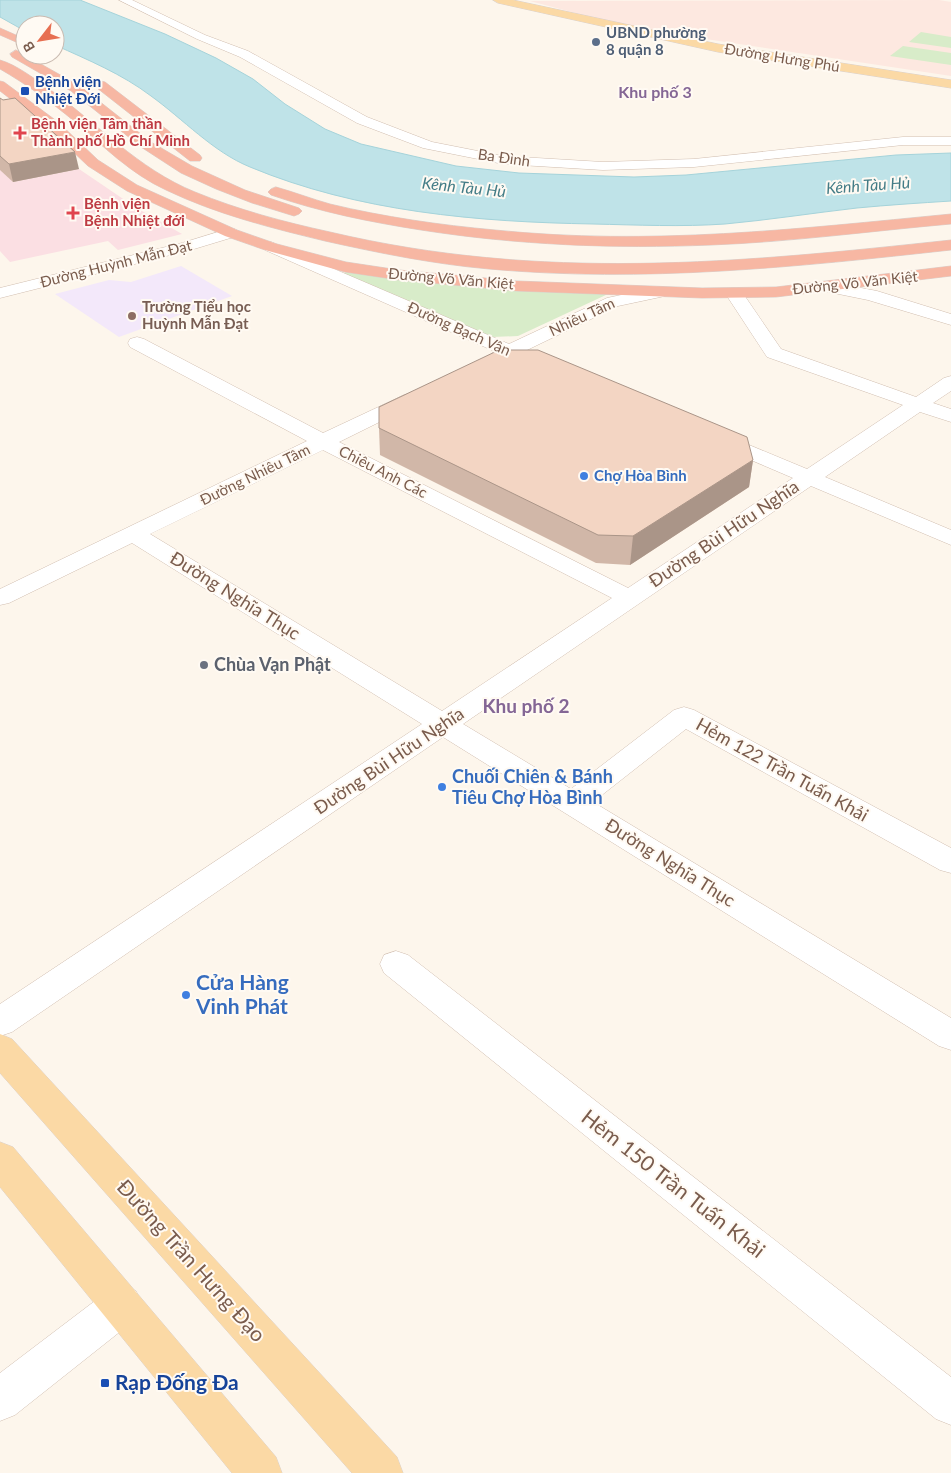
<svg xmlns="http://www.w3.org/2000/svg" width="951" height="1473" viewBox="0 0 951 1473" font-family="Lato,sans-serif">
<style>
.commercial{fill:#fde8e0}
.education{fill:#f3e8fa}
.medical{fill:#fbdfe3}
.green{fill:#d8ecc9}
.water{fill:#bfe3e8;stroke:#a5d3da}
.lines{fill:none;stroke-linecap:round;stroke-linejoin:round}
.minor-casing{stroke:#d1beb0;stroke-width:1}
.major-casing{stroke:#dad1cd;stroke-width:1}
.highway-casing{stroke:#dad1cd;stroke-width:1}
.minor{fill:#fff;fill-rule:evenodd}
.major{fill:#fbd9a5;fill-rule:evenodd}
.highway{fill:#f7b7a3;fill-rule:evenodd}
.wall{fill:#d1b7a8}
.shaded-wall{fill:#aa9588}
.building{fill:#f3d5c3;stroke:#aa9588}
.service-dot{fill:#5c6f8a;stroke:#fffaf3;stroke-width:2}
.transit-dot{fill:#1a4fb4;stroke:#fffaf3;stroke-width:2}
.health-dot{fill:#e0444e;stroke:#fffaf3;stroke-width:2}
.education-dot{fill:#8d6e63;stroke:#fffaf3;stroke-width:2}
.shop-dot{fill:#3f7fe0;stroke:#fffaf3;stroke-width:2}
.worship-dot{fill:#6b7280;stroke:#fffaf3;stroke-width:2}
.labels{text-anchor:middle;stroke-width:4;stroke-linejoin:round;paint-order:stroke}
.far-service-label{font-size:15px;font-weight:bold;fill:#4e5e75;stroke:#fffaf3;text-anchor:start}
.far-street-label{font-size:15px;fill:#7a5c4d;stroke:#fffaf3}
.far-transit-label{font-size:15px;font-weight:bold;fill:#164399;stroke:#fffaf3;text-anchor:start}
.far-health-label{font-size:15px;font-weight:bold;fill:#be3a42;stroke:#fffaf3;text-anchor:start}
.far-education-label{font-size:15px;font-weight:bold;fill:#785e54;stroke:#fffaf3;text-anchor:start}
.far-shop-label{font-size:15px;font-weight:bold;fill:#366cbe;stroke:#fffaf3;text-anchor:start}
.far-neighbourhood-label{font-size:16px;font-weight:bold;fill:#846695;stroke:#fffaf3}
.far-water-label{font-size:16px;font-style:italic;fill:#437c86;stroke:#fffaf3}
.street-label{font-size:18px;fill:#7a5c4d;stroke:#fffaf3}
.worship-label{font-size:18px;font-weight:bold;fill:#5b616d;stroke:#fffaf3;text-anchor:start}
.shop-label{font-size:18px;font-weight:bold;fill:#366cbe;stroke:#fffaf3;text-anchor:start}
.neighbourhood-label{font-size:19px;font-weight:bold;fill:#846695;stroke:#fffaf3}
.near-shop-label{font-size:21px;font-weight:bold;fill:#366cbe;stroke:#fffaf3;text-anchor:start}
.near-street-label{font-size:21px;fill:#7a5c4d;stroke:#fffaf3}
.near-transit-label{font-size:21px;font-weight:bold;fill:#164399;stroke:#fffaf3;text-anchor:start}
</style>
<rect width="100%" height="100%" fill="#fdf6ec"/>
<path class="commercial" d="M 939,0 L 951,2 L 951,76 L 679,35 L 594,18 L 530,1 Z"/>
<path class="education" d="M 181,266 L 232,296 L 119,337 L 55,294 L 109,280 L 131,282 Z"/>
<path class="medical" d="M 0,159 L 13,182 L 79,169 L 135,207 L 182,234 L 118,250 L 108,241 L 10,262 L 0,251 Z"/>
<g class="green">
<path d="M 921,32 L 951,37 L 951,48 L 909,42 Z"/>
<path d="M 903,46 L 951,53 L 951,65 L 890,56 Z"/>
<path d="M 346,272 L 395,278 L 608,294 L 518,336 L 492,337 L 343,273 Z"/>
</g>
<path class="water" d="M 0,0 L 80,0 L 165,34 L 216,58 L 253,79 L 285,104 L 325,129 L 361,144 L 456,166 L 519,173 L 634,177 L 686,175 L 896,155 L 951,153 L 951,201 C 920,203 888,205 857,208 C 813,213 769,220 725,224 C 682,227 637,225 593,224 C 478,222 358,212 250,167 C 213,152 183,119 151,96 C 122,74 88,60 55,45 L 55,25 L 25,25 L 25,31 L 0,17 Z"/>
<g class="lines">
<g class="minor-casing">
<g id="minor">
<path d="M 119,0 L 132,0 L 205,35 L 248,51 L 367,117 L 432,142 L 503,156 L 603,162 L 694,159 L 903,137 L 951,137 L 951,145 L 903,145 L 694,167 L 603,170 L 503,164 L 423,148 L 357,123 L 240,57 L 197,39 Z"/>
<path d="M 231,228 L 237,230 L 239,233 L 237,236 L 194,249 L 0,298 L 0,288 L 182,243 Z"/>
<path d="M 271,242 L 509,344 L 607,298 L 659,287 L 665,288 L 668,292 L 665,296 L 618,306 L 525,351 L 549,361 L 551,365 L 549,369 L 542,371 L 535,369 L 510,358 L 499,362 L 492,360 L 490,356 L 494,351 L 265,250 L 263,247 L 265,244 Z"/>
<path d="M 830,282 L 877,291 L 951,314 L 951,325 L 868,300 L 824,291 L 821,287 L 824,283 Z"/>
<path d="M 734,288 L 740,289 L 781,349 L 916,397 L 944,378 L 951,376 L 951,391 L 933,403 L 951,409 L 951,422 L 920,412 L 825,477 L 951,530 L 951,545 L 811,486 L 463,724 L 571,789 L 674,710 L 684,707 L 694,710 L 951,848 L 951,873 L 940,870 L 686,729 L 593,802 L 951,1018 L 951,1050 L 939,1046 L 443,737 L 12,1032 L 0,1036 L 0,1004 L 422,724 L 132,543 L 9,603 L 0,605 L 0,589 L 307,441 L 130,347 L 128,343 L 130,339 L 137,337 L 144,339 L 323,433 L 404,395 L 411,393 L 418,395 L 421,399 L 418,403 L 339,442 L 628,588 L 793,478 L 711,443 L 708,439 L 711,435 L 718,433 L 725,435 L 807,469 L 903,405 L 767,357 L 725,293 L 728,289 ZM 323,450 L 612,598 L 442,711 L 150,534 Z"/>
<path d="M 396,951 L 408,955 L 951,1377 L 951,1425 L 936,1419 L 384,973 L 380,964 L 384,955 Z"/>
<path d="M 122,1285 L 136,1291 L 142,1305 L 136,1319 L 15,1415 L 0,1421 L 0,1373 L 108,1291 Z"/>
</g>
</g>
<g class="major-casing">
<g id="major">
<path d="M 493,0 L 513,0 L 718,44 L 951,80 L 951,88 L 718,52 L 498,3 Z"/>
<path d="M 0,1034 L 12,1039 L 397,1457 L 403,1473 L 352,1473 L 0,1073 Z"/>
<path d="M 0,1142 L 13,1147 L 276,1457 L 282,1473 L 232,1473 L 0,1187 Z"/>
</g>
</g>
<g class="highway-casing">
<g id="highway">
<path d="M 0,28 L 25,39 L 25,46 L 0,35 Z"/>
<path d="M 16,50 L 80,86 L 151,142 L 192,166 L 245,190 L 299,208 L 302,211 L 299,214 L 294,216 L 252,203 L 216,189 L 181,173 L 141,147 L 71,91 L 12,57 L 10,54 Z"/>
<path d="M 0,60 C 17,65 33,78 48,88 C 97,123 138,169 195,192 C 239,210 284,222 330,232 C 542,282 738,263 951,240 L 951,250 C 797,267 643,283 489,269 C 433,264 379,253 325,241 C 271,228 216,214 166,190 C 131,174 103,146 74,121 C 51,102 26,84 0,69 Z"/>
<path d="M 0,81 L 4,82 L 58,122 L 98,160 L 137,185 L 237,230 L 277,244 L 346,262 L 399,270 L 517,281 L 702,288 L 776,287 L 951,266 L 951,276 L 776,297 L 702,298 L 517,291 L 399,280 L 345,272 L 265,250 L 225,236 L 127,191 L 88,166 L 48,128 L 0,91 Z"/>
<path d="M 101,81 L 105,82 L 200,155 L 202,158 L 200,161 L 190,161 L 97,88 L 95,85 L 97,82 Z"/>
<path d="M 276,187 C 294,192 312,199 330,204 C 384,217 440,225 495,230 C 651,246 796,229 951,214 L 951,224 C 871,231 791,242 711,245 C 614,249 517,245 421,230 C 370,222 320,212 271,195 L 268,192 L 271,189 Z"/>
</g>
</g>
<use href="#minor" class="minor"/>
<use href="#major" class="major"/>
<use href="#highway" class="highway"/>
</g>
<g class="wall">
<path d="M 0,98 L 79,169 L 13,182 L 0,170 Z"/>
<path d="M 379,428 L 753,460 L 749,487 L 630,565 L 596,563 L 380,455 Z"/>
</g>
<g class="shaded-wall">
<path d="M 75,152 L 79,169 L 13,182 L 9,164 Z"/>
<path d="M 753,460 L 749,487 L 630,565 L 633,536 Z"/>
</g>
<g class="building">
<path d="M 0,98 L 3,100 L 15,98 L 75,152 L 9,164 L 0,156 Z"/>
<path d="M 499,350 L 538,350 L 747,437 L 753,460 L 633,536 L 598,535 L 379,428 L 379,407 Z"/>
</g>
<circle class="service-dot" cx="596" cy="42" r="5"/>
<g class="transit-dot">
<rect x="20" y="86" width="10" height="10" rx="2.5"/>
<rect x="100" y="1378" width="10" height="10" rx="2.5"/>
</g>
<g class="health-dot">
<path d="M17.5 125.5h5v5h5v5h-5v5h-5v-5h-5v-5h5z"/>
<path d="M70.5 205.5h5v5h5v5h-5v5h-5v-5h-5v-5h5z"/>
</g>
<circle class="education-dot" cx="132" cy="316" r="5"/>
<g class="shop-dot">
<circle cx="584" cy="476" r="5"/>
<circle cx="442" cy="787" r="5"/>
<circle cx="186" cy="995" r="5"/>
</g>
<circle class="worship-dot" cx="204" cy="665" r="5"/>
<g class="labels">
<g class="far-service-label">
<text x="606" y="38">UBND phường<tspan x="606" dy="17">8 quận 8</tspan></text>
</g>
<g class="far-street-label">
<text transform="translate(782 58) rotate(9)" y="5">Đường Hưng Phú</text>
<text transform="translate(504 158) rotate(8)" y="5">Ba Đình</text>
<text transform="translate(116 264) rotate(-14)" y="5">Đường Huỳnh Mẫn Đạt</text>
<text transform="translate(451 279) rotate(5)" y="5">Đường Võ Văn Kiệt</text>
<text transform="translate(855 283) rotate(-6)" y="5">Đường Võ Văn Kiệt</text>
<text transform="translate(582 317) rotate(-25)" y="5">Nhiêu Tâm</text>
<text transform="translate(459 329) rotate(24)" y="5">Đường Bạch Vân</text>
<text transform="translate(383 472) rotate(27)" y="5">Chiêu Anh Các</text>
<text transform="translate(255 475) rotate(-26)" y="5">Đường Nhiêu Tâm</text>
</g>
<g class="far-transit-label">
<text x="35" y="87">Bệnh viện<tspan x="35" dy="17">Nhiệt Đới</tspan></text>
</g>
<g class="far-health-label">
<text x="31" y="129">Bệnh viện Tâm thần<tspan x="31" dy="17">Thành phố Hồ Chí Minh</tspan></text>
<text x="84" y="209">Bệnh viện<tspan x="84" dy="17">Bệnh Nhiệt đới</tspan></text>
</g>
<g class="far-education-label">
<text x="142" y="312">Trường Tiểu học<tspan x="142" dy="17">Huỳnh Mẫn Đạt</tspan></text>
</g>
<g class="far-shop-label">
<text x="594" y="481">Chợ Hòa Bình</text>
</g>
<g class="far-neighbourhood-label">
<text x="655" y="98">Khu phố 3</text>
</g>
<g class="far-water-label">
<text transform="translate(868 185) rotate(-4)" y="6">Kênh Tàu Hủ</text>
<text transform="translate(464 187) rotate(6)" y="6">Kênh Tàu Hủ</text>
</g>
<g class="street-label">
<text transform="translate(724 534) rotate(-34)" y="6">Đường Bùi Hữu Nghĩa</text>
<text transform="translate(235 596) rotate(32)" y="6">Đường Nghĩa Thục</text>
<text transform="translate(389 761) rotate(-34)" y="6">Đường Bùi Hữu Nghĩa</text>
<text transform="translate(782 770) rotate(29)" y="6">Hẻm 122 Trần Tuấn Khải</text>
<text transform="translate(670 863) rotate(32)" y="6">Đường Nghĩa Thục</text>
</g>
<g class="worship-label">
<text x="214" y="671">Chùa Vạn Phật</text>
</g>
<g class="shop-label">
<text x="452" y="783">Chuối Chiên &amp; Bánh<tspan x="452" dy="21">Tiêu Chợ Hòa Bình</tspan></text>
</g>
<g class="neighbourhood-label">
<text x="526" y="713">Khu phố 2</text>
</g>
<g class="near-shop-label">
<text x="196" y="990">Cửa Hàng<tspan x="196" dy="24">Vinh Phát</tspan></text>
</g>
<g class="near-street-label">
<text transform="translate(673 1184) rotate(38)" y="7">Hẻm 150 Trần Tuấn Khải</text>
<text transform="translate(191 1261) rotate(48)" y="7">Đường Trần Hưng Đạo</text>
</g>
<g class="near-transit-label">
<text x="115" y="1390">Rạp Đống Đa</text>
</g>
</g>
<g transform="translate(40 40) rotate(239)"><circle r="24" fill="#fffaf3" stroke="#cabbb1"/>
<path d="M0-4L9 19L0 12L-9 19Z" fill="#e76f51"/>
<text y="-8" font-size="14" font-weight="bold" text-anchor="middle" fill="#7a5c4d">B</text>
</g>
</svg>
